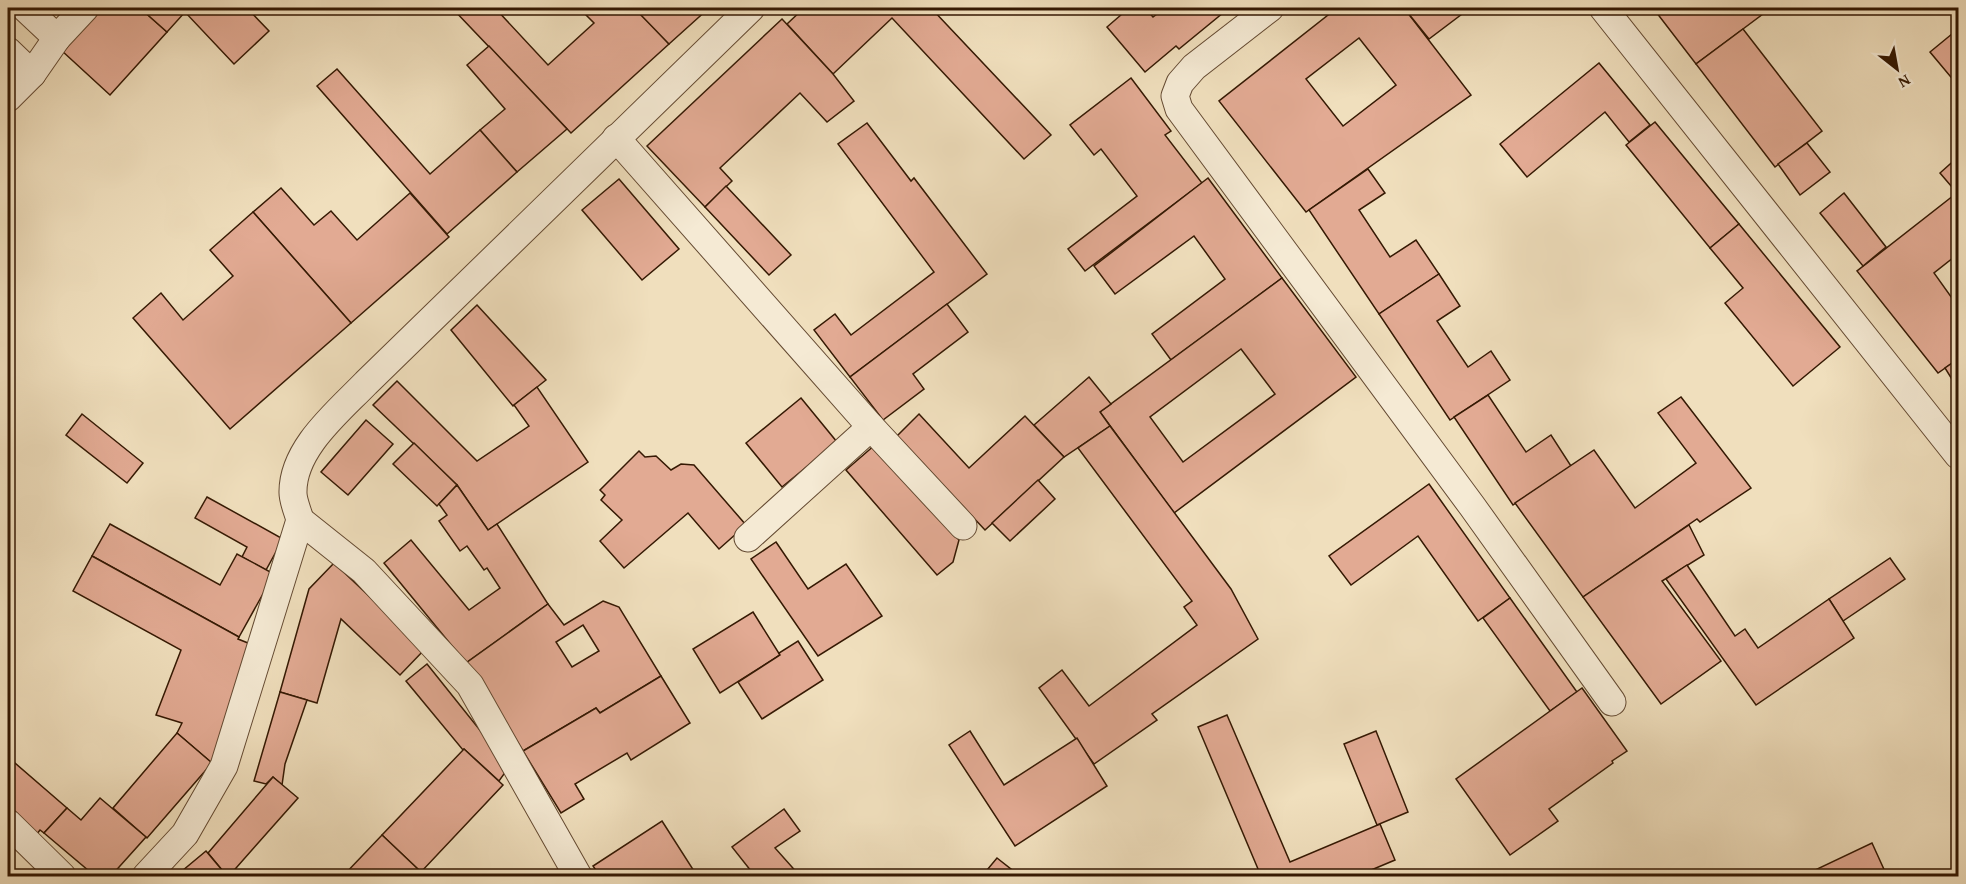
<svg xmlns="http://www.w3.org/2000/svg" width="1966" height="884" viewBox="0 0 1966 884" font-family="'Gentium Book Plus',serif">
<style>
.building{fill:#e2aa93;stroke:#351903;stroke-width:1.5;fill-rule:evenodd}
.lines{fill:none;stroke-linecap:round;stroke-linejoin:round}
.lane-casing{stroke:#644a32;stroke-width:29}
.lane{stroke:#f5ead4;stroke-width:27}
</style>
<rect width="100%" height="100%" fill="#f0dfbd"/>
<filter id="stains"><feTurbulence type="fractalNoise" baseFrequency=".00333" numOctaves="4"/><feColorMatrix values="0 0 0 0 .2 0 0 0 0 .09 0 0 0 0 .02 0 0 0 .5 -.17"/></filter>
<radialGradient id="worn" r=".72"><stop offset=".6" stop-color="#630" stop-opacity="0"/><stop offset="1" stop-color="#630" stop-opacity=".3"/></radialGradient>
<g class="building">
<path d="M 100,8 L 140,8 L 167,32 L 110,95 L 61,50 Z"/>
<path d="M 140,8 L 247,8 L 269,31 L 234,64 L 185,12 L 167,32 Z"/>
<path d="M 452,8 L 495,8 L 548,65 L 594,23 L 579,8 L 635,8 L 669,44 L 571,133 Z"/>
<path d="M 645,8 L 709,8 L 669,44 L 639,13 Z"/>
<path d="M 804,8 L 931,8 L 1051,135 L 1024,159 L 892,18 L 833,74 L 787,24 Z"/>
<path d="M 1129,8 L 1145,8 L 1153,17 L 1165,8 L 1229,8 L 1179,49 L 1176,46 L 1145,72 L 1107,27 Z"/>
<path d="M 1337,8 L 1404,8 L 1471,95 L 1306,212 L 1219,101 ZM 1359,38 L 1396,85 L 1343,126 L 1306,79 Z"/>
<path d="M 1404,8 L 1470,8 L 1429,39 Z"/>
<path d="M 1653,8 L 1771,8 L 1696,64 Z"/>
<path d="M 782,19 L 833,74 L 854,101 L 827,122 L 800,93 L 720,168 L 732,181 L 705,207 L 647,146 Z"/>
<path d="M 1743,29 L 1822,131 L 1775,167 L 1696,64 Z"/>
<path d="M 1958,29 L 1958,79 L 1955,82 L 1930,52 Z"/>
<path d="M 489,46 L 567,129 L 517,172 L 480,130 L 505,109 L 467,65 Z"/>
<path d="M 1599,63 L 1650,125 L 1629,142 L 1605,112 L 1527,177 L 1500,144 Z"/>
<path d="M 337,69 L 430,174 L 480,130 L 517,172 L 447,234 L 317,86 Z"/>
<path d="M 1131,78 L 1171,131 L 1165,135 L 1202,183 L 1085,271 L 1068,249 L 1137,196 L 1101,149 L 1094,155 L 1070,125 Z"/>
<path d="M 1655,122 L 1739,224 L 1710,248 L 1626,145 Z"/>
<path d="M 867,123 L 911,181 L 914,178 L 987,274 L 850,377 L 814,330 L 835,314 L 851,335 L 934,272 L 838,144 Z"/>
<path d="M 1807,143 L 1830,172 L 1800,195 L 1778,164 Z"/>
<path d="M 1958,157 L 1958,192 L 1957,193 L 1940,173 Z"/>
<path d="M 1368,169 L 1385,193 L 1359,210 L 1390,257 L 1416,240 L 1439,274 L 1379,314 L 1309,210 Z"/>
<path d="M 1208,178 L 1282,278 L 1171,360 L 1152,334 L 1225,279 L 1194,236 L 1115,294 L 1094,266 Z"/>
<path d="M 619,179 L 679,249 L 642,280 L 582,210 Z"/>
<path d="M 726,186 L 791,255 L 769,275 L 705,207 Z"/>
<path d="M 281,188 L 314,225 L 331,211 L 357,240 L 410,193 L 449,237 L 351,323 L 253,212 Z"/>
<path d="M 1958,192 L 1958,254 L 1934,273 L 1954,301 L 1958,298 L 1958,359 L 1938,373 L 1857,271 Z"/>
<path d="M 1844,193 L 1886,247 L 1863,266 L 1820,213 Z"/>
<path d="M 253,212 L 351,323 L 230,429 L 133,318 L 161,293 L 183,320 L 233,276 L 210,250 Z"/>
<path d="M 1739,224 L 1840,347 L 1793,386 L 1725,303 L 1743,288 L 1710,248 Z"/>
<path d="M 1439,274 L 1460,306 L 1437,321 L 1468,367 L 1491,351 L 1510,380 L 1450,420 L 1379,314 Z"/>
<path d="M 1282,278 L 1356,377 L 1174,513 L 1100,412 ZM 1241,349 L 1275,394 L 1183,462 L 1150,417 Z"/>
<path d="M 947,304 L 968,332 L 913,374 L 924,389 L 883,420 L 850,377 Z"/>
<path d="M 477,305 L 546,380 L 513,406 L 451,330 Z"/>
<path d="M 1958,359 L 1958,389 L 1945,368 Z"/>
<path d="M 1089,377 L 1111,404 L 1100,412 L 1110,426 L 1064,457 L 1034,425 Z"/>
<path d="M 397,381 L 477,461 L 529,426 L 514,405 L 537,387 L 588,462 L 488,530 L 457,485 L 373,405 Z"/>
<path d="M 1488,395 L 1526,452 L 1551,435 L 1571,466 L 1513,505 L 1454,417 Z"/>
<path d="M 1681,397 L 1751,488 L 1700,522 L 1697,519 L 1583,597 L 1515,503 L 1594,450 L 1635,508 L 1696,463 L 1658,413 Z"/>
<path d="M 801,398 L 837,442 L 782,487 L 746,443 Z"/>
<path d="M 82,414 L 143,463 L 127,483 L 66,435 Z"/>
<path d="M 919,414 L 969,468 L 1025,416 L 1064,457 L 985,530 L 897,436 Z"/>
<path d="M 366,420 L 393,444 L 348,495 L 321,472 Z"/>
<path d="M 1110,426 L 1231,589 L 1258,639 L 1152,714 L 1157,720 L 1094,764 L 1039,688 L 1062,670 L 1089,706 L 1197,625 L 1184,607 L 1192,601 L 1078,448 Z"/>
<path d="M 414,443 L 457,485 L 437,506 L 393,464 Z"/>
<path d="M 876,444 L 959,540 L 953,562 L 937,575 L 846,470 Z"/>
<path d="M 639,451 L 645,457 L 656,456 L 671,470 L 681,464 L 694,465 L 746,525 L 719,549 L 688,513 L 624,568 L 600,541 L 622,520 L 601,500 L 605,495 L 600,490 Z"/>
<path d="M 1038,480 L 1055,499 L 1010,541 L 992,523 Z"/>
<path d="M 1429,484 L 1510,598 L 1478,621 L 1418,536 L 1351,585 L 1329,556 Z"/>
<path d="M 457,485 L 488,530 L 497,524 L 548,604 L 466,663 L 384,563 L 411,540 L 469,610 L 500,588 L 487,568 L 484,570 L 467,546 L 460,551 L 439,521 L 447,515 L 439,504 Z"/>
<path d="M 207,497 L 283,539 L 266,570 L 242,557 L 247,547 L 195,518 Z"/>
<path d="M 110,524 L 220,585 L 237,554 L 274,574 L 239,637 L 92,556 Z"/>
<path d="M 1689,525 L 1704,555 L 1662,581 L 1721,661 L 1661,704 L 1583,597 Z"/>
<path d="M 776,542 L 808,589 L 846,564 L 882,616 L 818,656 L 751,559 Z"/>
<path d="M 92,556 L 239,637 L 238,639 L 253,645 L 212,763 L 177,733 L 182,723 L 156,715 L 181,650 L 73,591 Z"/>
<path d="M 1890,558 L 1905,579 L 1843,621 L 1829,599 Z"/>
<path d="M 334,563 L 425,649 L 400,675 L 341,619 L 317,703 L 280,692 L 309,589 Z"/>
<path d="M 1687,565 L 1735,636 L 1745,629 L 1758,648 L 1829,599 L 1854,638 L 1756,705 L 1666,579 Z"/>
<path d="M 1510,598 L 1577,692 L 1550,711 L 1483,618 Z"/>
<path d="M 603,601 L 619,607 L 661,676 L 600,713 L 596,708 L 523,751 L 487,692 L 466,663 L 548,604 L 564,625 ZM 583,625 L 599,651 L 572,667 L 556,642 Z"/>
<path d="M 753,612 L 780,655 L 720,693 L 693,649 Z"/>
<path d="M 798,641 L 823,680 L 762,719 L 738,682 L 780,655 L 779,653 Z"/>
<path d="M 427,664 L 507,764 L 504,774 L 499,781 L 464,749 L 463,750 L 406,681 Z"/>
<path d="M 661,676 L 690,723 L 631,760 L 627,753 L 575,784 L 584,799 L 561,813 L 523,751 L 596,708 L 600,713 Z"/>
<path d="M 1582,688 L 1627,751 L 1612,761 L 1613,763 L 1549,809 L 1558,821 L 1510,855 L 1456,779 Z"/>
<path d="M 280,692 L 307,700 L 285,764 L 282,785 L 273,777 L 266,784 L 254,781 Z"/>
<path d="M 1227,715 L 1290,862 L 1380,824 L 1395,860 L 1357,876 L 1261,876 L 1198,727 Z"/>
<path d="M 970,731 L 1004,785 L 1077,738 L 1107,786 L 1015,846 L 949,745 Z"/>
<path d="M 1376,731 L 1408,812 L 1377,825 L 1344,744 Z"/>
<path d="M 177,733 L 212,763 L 147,838 L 113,808 Z"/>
<path d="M 464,749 L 503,785 L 421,872 L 382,835 Z"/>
<path d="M 8,757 L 67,808 L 44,833 L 40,830 L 36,835 L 8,805 Z"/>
<path d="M 273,777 L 298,798 L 229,876 L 227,876 L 208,853 Z"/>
<path d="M 100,798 L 146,837 L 111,876 L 95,876 L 44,833 L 67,808 L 81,820 Z"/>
<path d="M 784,809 L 800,831 L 775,848 L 800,876 L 755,876 L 732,847 Z"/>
<path d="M 662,821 L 694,871 L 686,876 L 600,876 L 593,866 Z"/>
<path d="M 382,835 L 421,872 L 417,876 L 343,876 Z"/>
<path d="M 1872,843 L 1887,876 L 1818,876 L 1815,870 Z"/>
<path d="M 206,851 L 227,876 L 176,876 Z"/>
<path d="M 997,858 L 1020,876 L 982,876 Z"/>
</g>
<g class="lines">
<g class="lane-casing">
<g id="lane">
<path d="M 25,8 L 57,38 L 85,8"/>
<path d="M 1270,8 L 1194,67 L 1180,83 L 1175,96 L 1179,109 L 1472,506 L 1612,702"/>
<path d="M 1603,8 L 1958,455"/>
<path d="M 8,51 L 32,74"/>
<path d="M 8,98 L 32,74 L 57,38"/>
<path d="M 616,138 L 871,427 L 748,538"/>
<path d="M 871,427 L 963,526"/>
<path d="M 300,520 L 364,571 L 470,685 L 578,876"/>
<path d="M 8,823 L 62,876"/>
<path d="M 146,876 L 185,834 L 224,766 L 300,520 C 298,512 293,501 293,493 C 292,449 338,412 366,383 L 751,8"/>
</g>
</g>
<use href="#lane" class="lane"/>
</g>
<rect width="1966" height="884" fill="none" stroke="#f0dfbd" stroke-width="30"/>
<rect x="9" y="9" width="1948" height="866" fill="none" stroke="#351903" stroke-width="3"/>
<rect x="15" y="15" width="1936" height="854" fill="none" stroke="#351903" stroke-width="1.5"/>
<g transform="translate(1897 69) rotate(149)" stroke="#f5ead4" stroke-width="4.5" paint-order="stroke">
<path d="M0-4.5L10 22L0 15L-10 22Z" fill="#351903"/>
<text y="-9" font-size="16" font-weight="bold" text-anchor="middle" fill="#351903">N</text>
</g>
<rect width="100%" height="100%" filter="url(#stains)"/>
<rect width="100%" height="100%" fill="url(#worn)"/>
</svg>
